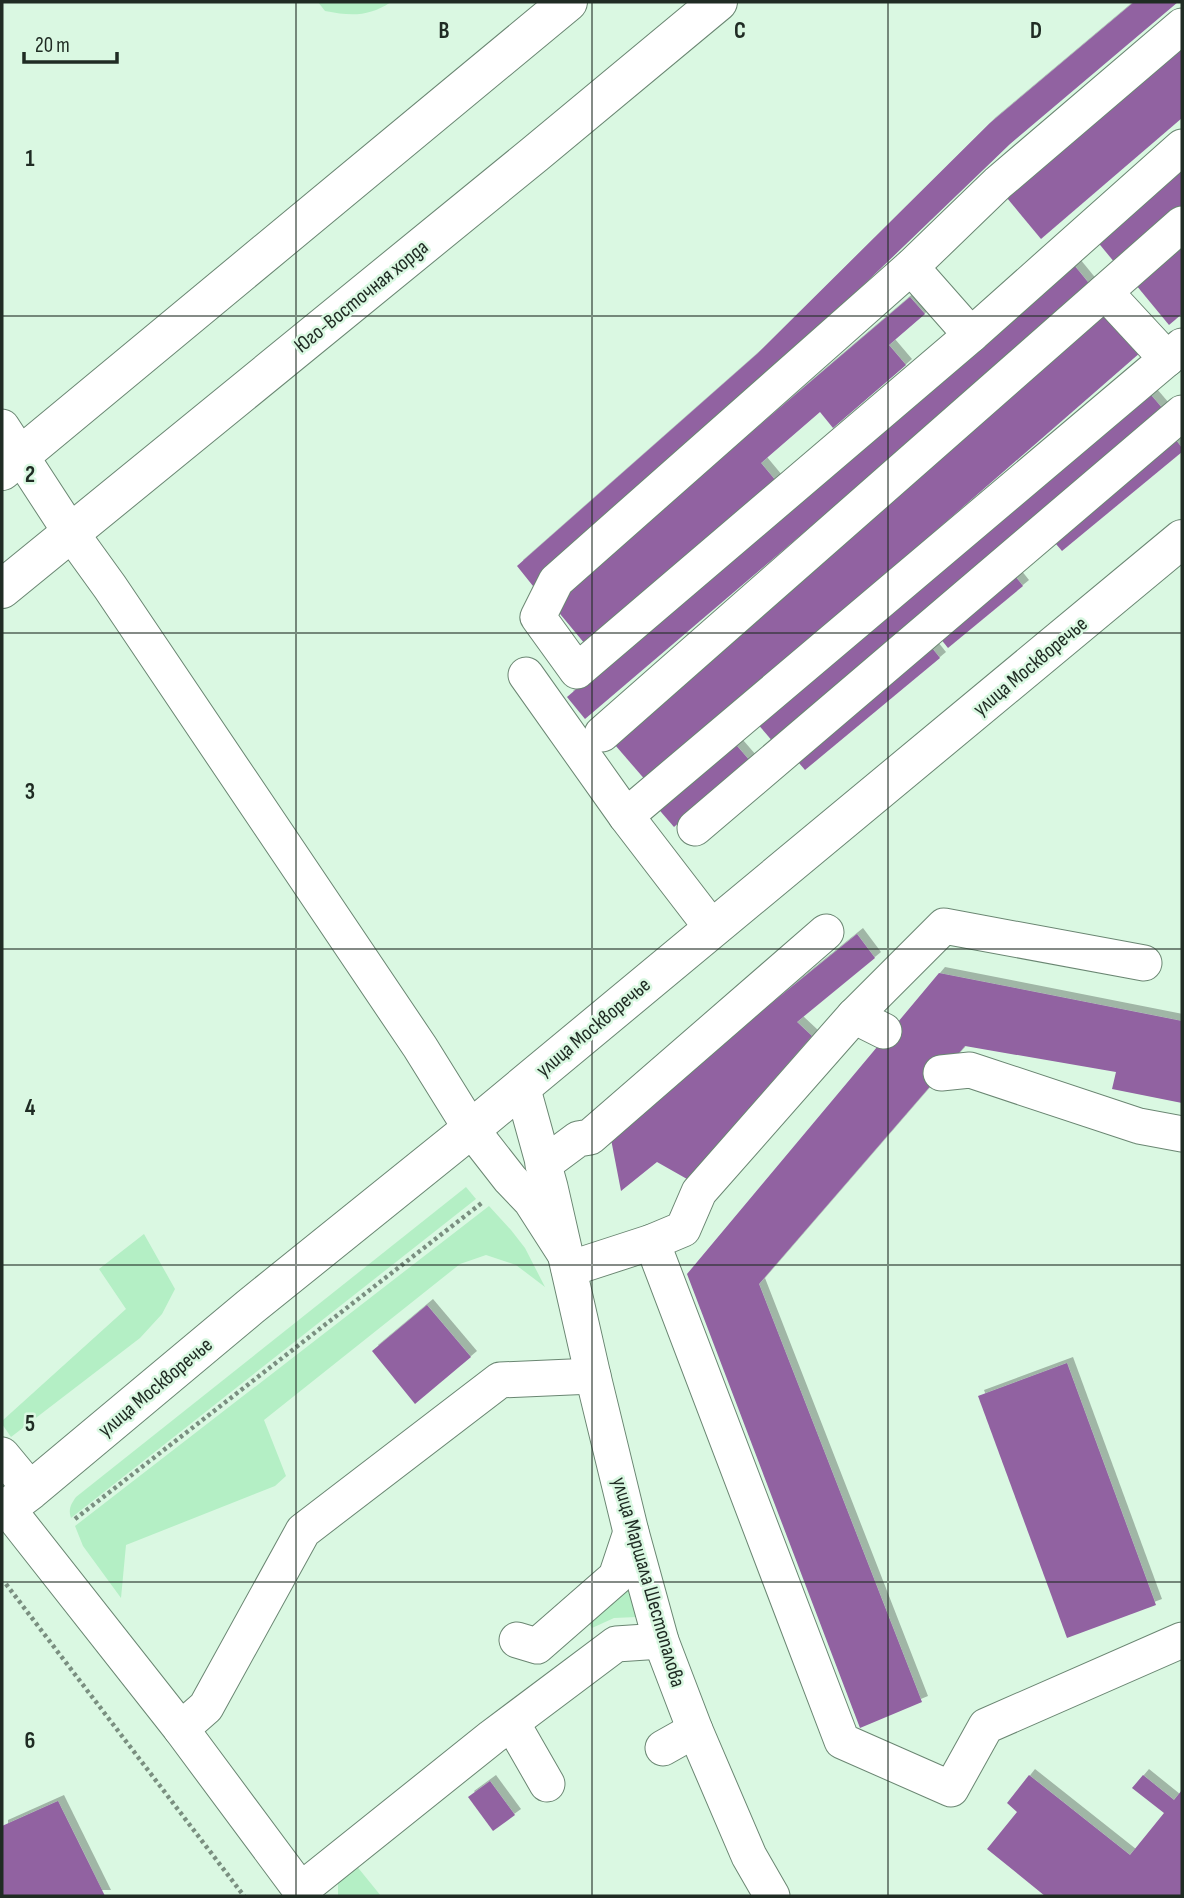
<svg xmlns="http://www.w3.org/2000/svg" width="1184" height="1898" viewBox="0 0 1184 1898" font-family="'Sofia Sans Condensed',sans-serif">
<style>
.green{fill:#b4efc5}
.building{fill:#9162a1;filter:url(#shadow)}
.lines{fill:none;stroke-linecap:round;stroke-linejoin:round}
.minor-casing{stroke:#6a8672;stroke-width:37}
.major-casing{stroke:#6a8672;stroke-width:40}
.path{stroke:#7a8f80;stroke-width:4.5;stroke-dasharray:3.5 3.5;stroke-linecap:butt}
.minor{stroke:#fff;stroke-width:35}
.major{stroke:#fff;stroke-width:38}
.grid{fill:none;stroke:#202c24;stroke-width:2;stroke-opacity:0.55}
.labels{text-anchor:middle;stroke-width:5;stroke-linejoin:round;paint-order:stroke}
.street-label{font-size:21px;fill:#202c24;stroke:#daf8e2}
.grid-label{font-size:23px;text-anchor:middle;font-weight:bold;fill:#202c24;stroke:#daf8e2;stroke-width:5;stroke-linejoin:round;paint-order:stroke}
</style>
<defs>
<filter id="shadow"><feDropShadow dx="6" dy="-6" stdDeviation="0" flood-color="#0004"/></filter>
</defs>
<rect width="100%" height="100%" fill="#daf8e2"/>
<g class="green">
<path d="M 318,2 L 391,2 C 368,17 351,16 325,11 Z"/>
<path d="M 466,1187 L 476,1199 L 71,1518 C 68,1509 71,1504 76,1497 Z"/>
<path d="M 489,1206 L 511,1230 L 525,1248 L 545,1287 L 516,1265 L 486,1255 L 460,1264 L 264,1420 L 286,1476 L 275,1486 L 126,1545 L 121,1598 L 83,1546 L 75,1526 Z"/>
<path d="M 144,1234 L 175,1289 L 162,1314 L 140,1338 L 11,1437 L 2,1424 L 2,1421 L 126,1309 L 99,1269 Z"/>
<path d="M 629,1586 L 637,1617 L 614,1618 L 592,1628 L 588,1622 L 616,1601 Z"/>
<path d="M 355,1864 L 381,1896 L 338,1896 L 338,1882 Z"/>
</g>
<g class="building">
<path d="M 1134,2 L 1178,2 L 1010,144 L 773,372 L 533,586 L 517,566 L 757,354 L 990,123 Z"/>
<path d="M 1182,47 L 1182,118 L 1041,239 L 1007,198 Z"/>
<path d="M 1182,167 L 1182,207 L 1115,263 L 1096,240 Z"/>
<path d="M 1182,246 L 1182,314 L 1169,325 L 1136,285 Z"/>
<path d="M 1074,265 L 1092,287 L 585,719 L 567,697 Z"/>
<path d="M 910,297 L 925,314 L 889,345 L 906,365 L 833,428 L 820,412 L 761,463 L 776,481 L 585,644 L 551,603 Z"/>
<path d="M 1103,308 L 1141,352 L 647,782 L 609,738 Z"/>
<path d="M 1145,388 L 1163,409 L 774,743 L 756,722 Z"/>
<path d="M 1173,436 L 1182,448 L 1182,452 L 1062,551 L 1050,537 Z"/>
<path d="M 1011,571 L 1023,586 L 948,648 L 936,633 Z"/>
<path d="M 928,643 L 940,658 L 805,770 L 793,756 Z"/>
<path d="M 731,739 L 750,761 L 674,827 L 655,805 Z"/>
<path d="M 857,934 L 875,958 L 797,1022 L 812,1036 L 687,1179 L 657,1162 L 621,1191 L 610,1134 Z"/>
<path d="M 939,973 L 1182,1021 L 1182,1103 L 1112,1089 L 1116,1072 L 965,1046 L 759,1284 L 922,1702 L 860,1728 L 687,1274 Z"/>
<path d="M 427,1305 L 471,1357 L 415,1404 L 372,1351 Z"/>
<path d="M 1067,1363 L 1156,1605 L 1067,1638 L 978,1396 Z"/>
<path d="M 1029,1775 L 1130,1855 L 1164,1813 L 1132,1788 L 1143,1775 L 1174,1800 L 1182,1790 L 1182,1896 L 1045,1896 L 987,1849 L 1017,1812 L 1007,1803 Z"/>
<path d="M 490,1781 L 515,1815 L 493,1831 L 468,1797 Z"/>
<path d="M 58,1801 L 105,1896 L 2,1896 L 2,1826 Z"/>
</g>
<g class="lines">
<g class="minor-casing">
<g id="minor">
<path d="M 1182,26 L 998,183 L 911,267 L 556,581 L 538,617 L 577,671 L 971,335 L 1182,147"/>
<path d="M 911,267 L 971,335"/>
<path d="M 1105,292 L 1167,359"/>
<path d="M 2,427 L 71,533 L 110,587 L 420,1047 L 471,1129 L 510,1179 L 531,1201 L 565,1254"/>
<path d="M 526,675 L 626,816 L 712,928"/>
<path d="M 602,734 L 1182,224"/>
<path d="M 626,816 L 1182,346"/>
<path d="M 695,828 L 1182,413"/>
<path d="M 854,1016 L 944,926 L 1144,963"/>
<path d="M 941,1073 L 970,1070 L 1139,1126 L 1182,1134"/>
<path d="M 522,1086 L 550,1187 L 593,1376 L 631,1532 L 661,1641 L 695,1730 L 749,1856 L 772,1896"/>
<path d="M 543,1165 L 578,1139 L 590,1137 L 826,932"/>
<path d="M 652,1242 L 842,1741 L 951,1789 L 986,1726 L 1182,1640"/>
<path d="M 569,1269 L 652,1242 L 683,1229 L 699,1192 L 854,1016 L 884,1031"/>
<path d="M 2,1455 L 31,1490"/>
<path d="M 7,1508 L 181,1729 L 305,1896"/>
<path d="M 517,1640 L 537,1646 L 616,1577 L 631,1532"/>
<path d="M 512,1723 L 547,1784"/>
<path d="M 181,1729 L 206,1707 L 303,1531 L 500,1380 L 593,1376"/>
<path d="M 663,1748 L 695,1730"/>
<path d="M 301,1890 L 492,1737 L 616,1644 L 661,1641"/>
</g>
</g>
<g class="major-casing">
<g id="major">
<path d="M 2,471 L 568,2"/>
<path d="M 2,589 L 535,154 L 718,2"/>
<path d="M 2,1512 L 31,1490 L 250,1307 L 471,1129 L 1182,539"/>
</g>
</g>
<g class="path">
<path d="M 75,1519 L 483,1202"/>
<path d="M 6,1584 L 244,1896"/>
</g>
<use href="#minor" class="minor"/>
<use href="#major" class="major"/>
</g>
<path class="grid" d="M 296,2 L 296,1896M 592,2 L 592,1896M 888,2 L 888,1896M 2,316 L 1182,316M 2,633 L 1182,633M 2,949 L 1182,949M 2,1265 L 1182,1265M 2,1582 L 1182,1582"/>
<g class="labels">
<g class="street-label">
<text transform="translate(361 296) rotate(-39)" y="7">Юго-Восточная хорда</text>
<text transform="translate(1030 666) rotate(-40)" y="7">улица Москворечье</text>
<text transform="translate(593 1027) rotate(-40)" y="7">улица Москворечье</text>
<text transform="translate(155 1387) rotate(-40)" y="7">улица Москворечье</text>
<text transform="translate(649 1582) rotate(74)" y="7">улица Маршала Шестопалова</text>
</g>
</g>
<g class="grid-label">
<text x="444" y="38">B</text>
<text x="740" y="38">C</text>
<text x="1036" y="38">D</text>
<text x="30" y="166">1</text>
<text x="30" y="482">2</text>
<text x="30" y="799">3</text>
<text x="30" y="1115">4</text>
<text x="30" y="1431">5</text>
<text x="30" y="1748">6</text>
</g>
<rect width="1184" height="1898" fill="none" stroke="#202c24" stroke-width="7"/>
<path d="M24 52v10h93v-10" fill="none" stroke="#202c24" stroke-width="3.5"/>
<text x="35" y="52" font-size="21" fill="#202c24" stroke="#daf8e2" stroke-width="5" paint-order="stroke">20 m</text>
</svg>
